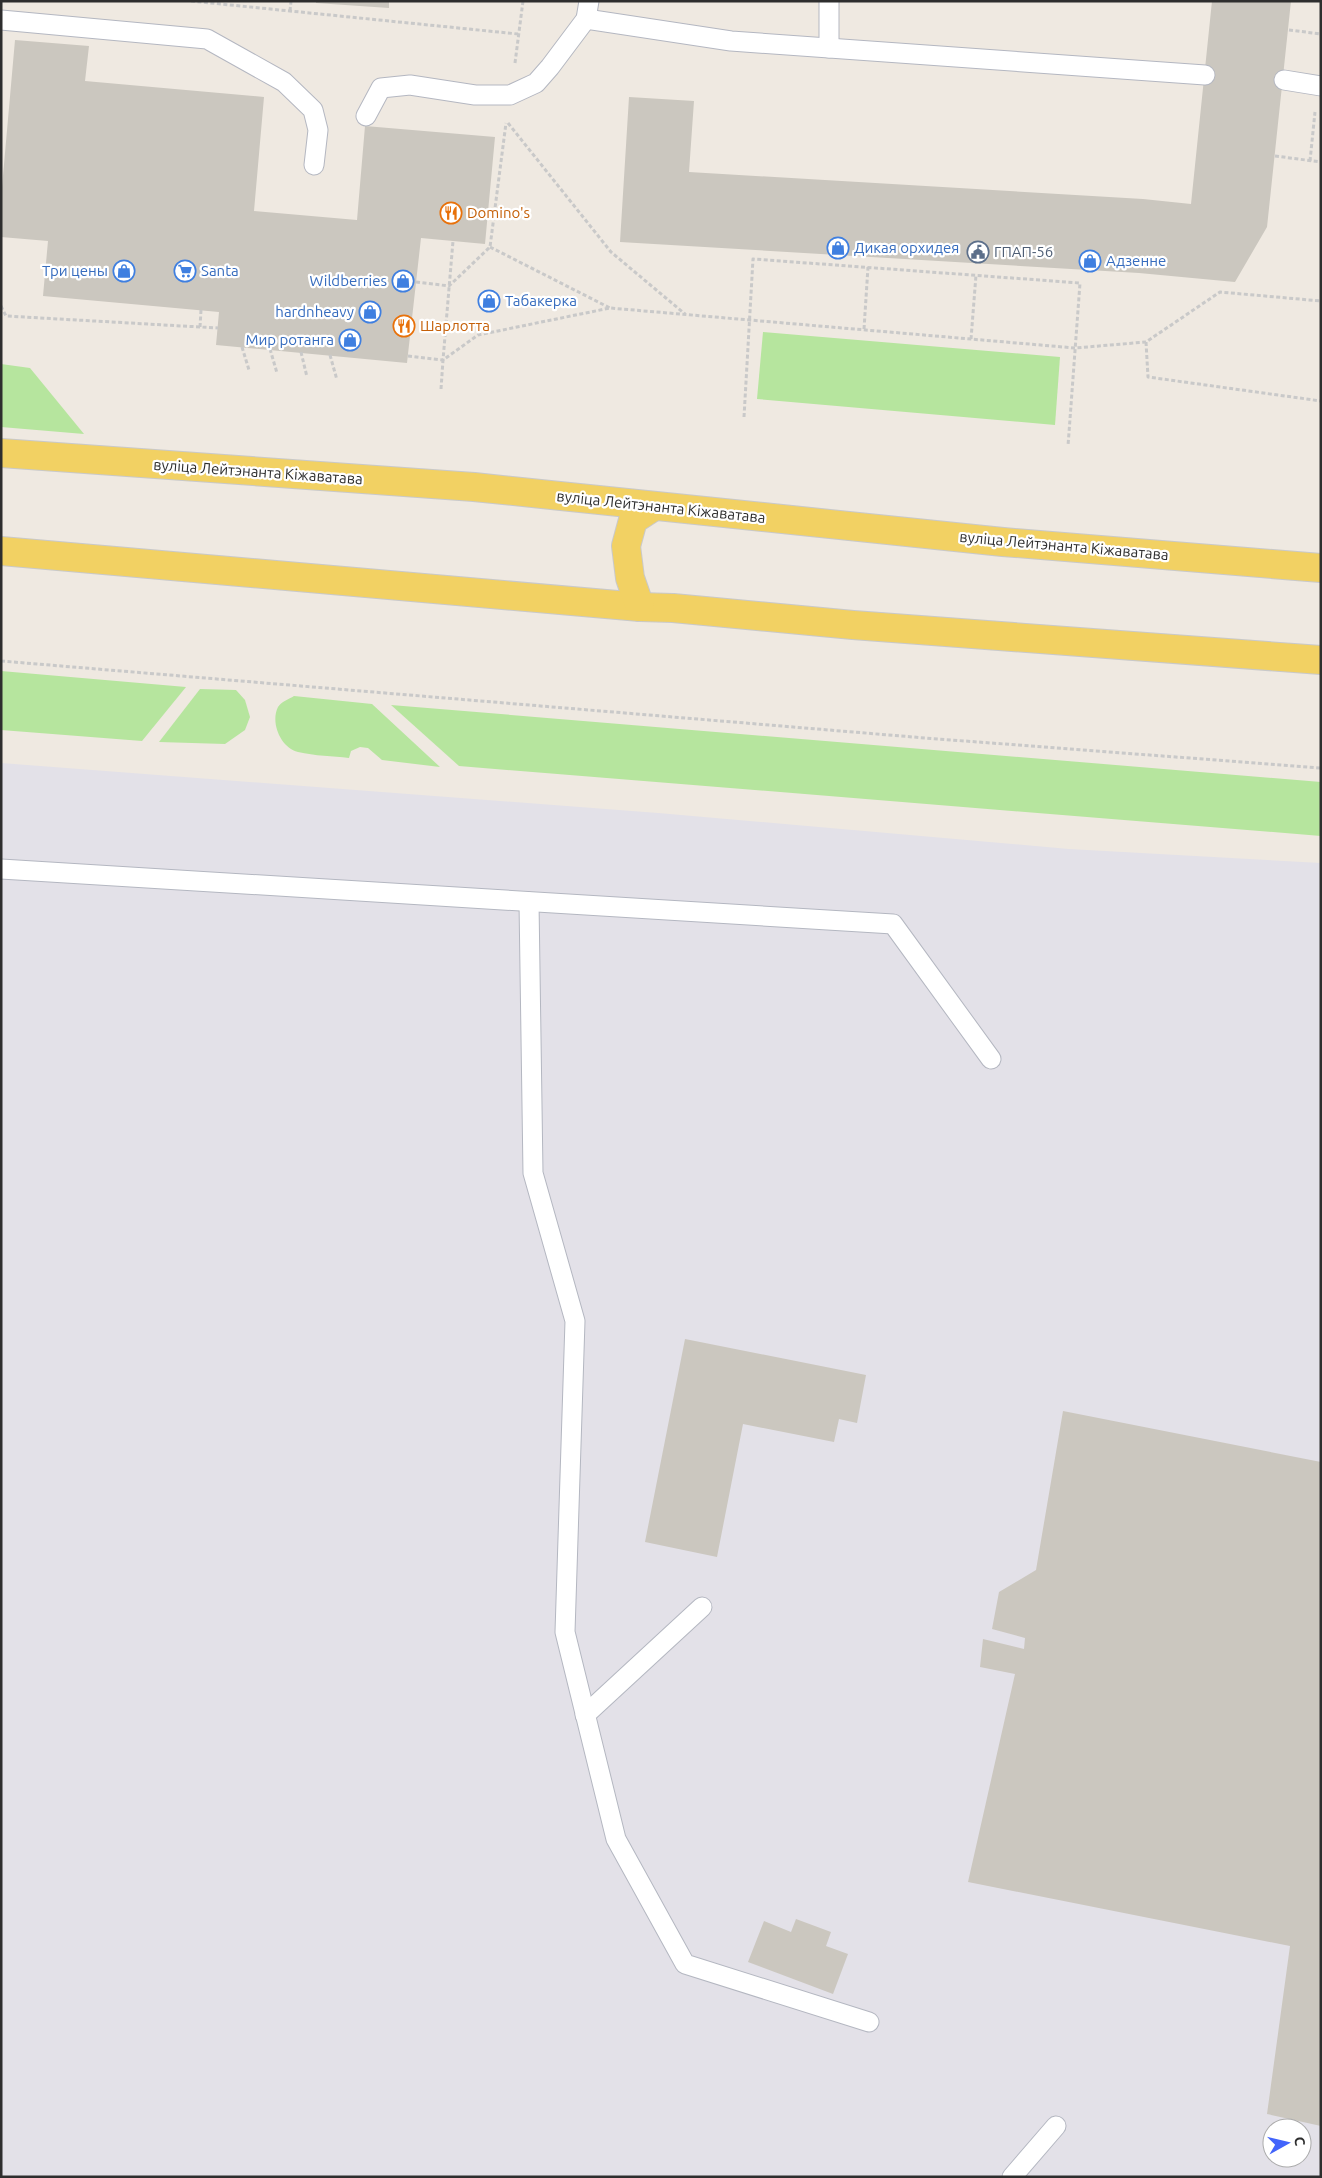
<svg xmlns="http://www.w3.org/2000/svg" width="1322" height="2178" viewBox="0 0 1322 2178" font-family="Ubuntu,sans-serif">
<style>
.industrial{fill:#e3e1e8;fill-rule:evenodd}
.green{fill:#b6e59e}
.building{fill:#cbc7bf}
.lines{fill:none;stroke-linecap:round;stroke-linejoin:round}
.lane-casing{stroke:#b4b7c1;stroke-width:21}
.primary-casing{stroke:#c9c9c9;stroke-width:30}
.path{stroke:#c9c9c9;stroke-width:3;stroke-dasharray:4 2.5;stroke-linecap:butt}
.lane{stroke:#fff;stroke-width:19}
.primary{stroke:#f2d163;stroke-width:28}
.labels{text-anchor:middle;stroke-width:4.5;stroke-linejoin:round;paint-order:stroke}
.food-label{font-size:15px;fill:#c56008;stroke:#fff;text-anchor:start}
.shop-label{font-size:15px;fill:#366cbe;stroke:#fff;text-anchor:start}
.service-label{font-size:15px;fill:#4e5e75;stroke:#fff;text-anchor:start}
.street-label{font-size:15px;fill:#2e2e2e;stroke:#fff}
</style>
<rect width="100%" height="100%" fill="#efe9e1"/>
<path class="industrial" d="M 1,763 L 658,813 L 1069,849 L 1321,863 L 1321,2177 L 1,2177 ZM 1272,2128 L 1302,2128 L 1302,2158 L 1272,2158 Z"/>
<g class="green">
<path d="M 763,332 L 1060,357 L 1055,425 L 757,399 Z"/>
<path d="M 1,364 L 30,368 L 84,434 L 1,427 Z"/>
<path d="M 1,671 L 186,687 L 142,741 L 1,730 Z"/>
<path d="M 200,689 L 236,690 L 245,700 L 250,717 L 245,730 L 225,744 L 159,742 Z"/>
<path d="M 294,696 L 372,704 L 440,767 L 382,760 L 368,748 L 360,747 L 351,751 L 349,758 C 333,756 315,756 298,752 C 281,748 270,723 278,707 C 281,702 289,699 294,696 Z"/>
<path d="M 391,705 L 1321,782 L 1321,836 L 459,766 Z"/>
</g>
<g class="building">
<path d="M 316,1 L 389,1 L 389,8 L 316,3 Z"/>
<path d="M 1212,1 L 1291,1 L 1267,227 L 1235,282 L 1139,273 L 620,242 L 629,97 L 694,101 L 689,172 L 1143,199 L 1191,204 Z"/>
<path d="M 15,40 L 89,46 L 85,81 L 264,97 L 254,211 L 357,220 L 365,126 L 495,137 L 485,244 L 421,238 L 407,363 L 216,345 L 219,312 L 43,296 L 48,241 L 1,237 L 1,198 Z"/>
<path d="M 685,1339 L 866,1375 L 857,1423 L 839,1419 L 834,1442 L 743,1424 L 717,1557 L 645,1542 Z"/>
<path d="M 1063,1411 L 1321,1462 L 1321,2126 L 1267,2114 L 1290,1946 L 968,1882 L 1015,1674 L 980,1667 L 983,1639 L 1024,1649 L 1025,1638 L 992,1629 L 999,1592 L 1036,1570 Z"/>
<path d="M 796,1919 L 831,1932 L 826,1946 L 848,1954 L 833,1994 L 748,1962 L 764,1921 L 791,1932 Z"/>
</g>
<g class="lines">
<g class="lane-casing">
<g id="lane">
<path d="M 586,19 L 731,41 L 1205,75"/>
<path d="M 1,20 L 207,39 L 284,82 L 313,110 L 318,130 L 314,165"/>
<path d="M 829,48 L 829,1"/>
<path d="M 1284,80 L 1321,86"/>
<path d="M 366,116 L 381,88 L 410,85 L 475,95 L 510,95 L 536,83 L 550,67 L 586,19 L 589,1"/>
<path d="M 1,869 L 893,924 L 991,1059"/>
<path d="M 529,902 L 533,1173 L 575,1321 L 565,1632 L 616,1839 L 685,1964 L 869,2022"/>
<path d="M 585,1715 L 702,1607"/>
<path d="M 1012,2177 L 1056,2126"/>
</g>
</g>
<g class="primary-casing">
<g id="primary">
<path d="M 1,453 L 474,487 L 1003,542 L 1321,568"/>
<path d="M 1,551 L 640,607 L 673,608 L 853,625 L 1321,660"/>
<path d="M 640,607 L 630,578 L 626,546 L 633,520 L 653,507"/>
</g>
</g>
<g class="path">
<path d="M 191,1 L 518,34"/>
<path d="M 290,11 L 291,1"/>
<path d="M 1289,30 L 1321,34"/>
<path d="M 515,63 L 523,1"/>
<path d="M 508,123 L 611,252 L 685,314"/>
<path d="M 1275,156 L 1321,162"/>
<path d="M 1310,161 L 1315,112"/>
<path d="M 490,247 L 610,308"/>
<path d="M 416,282 L 449,286 L 490,247 L 506,123"/>
<path d="M 1,306 L 6,316 L 218,328"/>
<path d="M 200,327 L 201,310"/>
<path d="M 864,329 L 868,267"/>
<path d="M 971,339 L 976,275"/>
<path d="M 1146,342 L 1148,377 L 1321,401"/>
<path d="M 242,347 L 249,370"/>
<path d="M 270,349 L 277,373"/>
<path d="M 301,352 L 307,377"/>
<path d="M 330,355 L 337,380"/>
<path d="M 408,356 L 443,360 L 453,241"/>
<path d="M 441,389 L 443,360 L 478,335 L 610,308 L 1075,348 L 1146,342 L 1220,292 L 1321,301"/>
<path d="M 744,417 L 753,259 L 1080,283 L 1068,446"/>
<path d="M 1,661 L 925,738 L 1321,768"/>
</g>
<use href="#lane" class="lane"/>
<use href="#primary" class="primary"/>
</g>
<defs>
<g id="restaurant-ring" transform="scale(1.125)"><circle r="9.5" fill="#fff" stroke="#e8710a" stroke-width="1.5"/><path d="M-5-6h1v4h1v-4h1v4h1v-4h1v5L-1.5 .5V6h-2V.5L-5-1ZM5-6V6H3V1.5H1.5Q1.5-4 5-6Z" fill="#e8710a"/></g>
<g id="shop-ring" transform="scale(1.125)"><circle r="9.5" fill="#fff" stroke="#3f7fe0" stroke-width="1.5"/><path d="M-5-2.5h2.3a2.7 3.5 0 0 1 5.4 0H5L5.5 6h-11ZM-1.5-2.5h3a1.5 2.3 0 0 0-3 0Z" fill="#3f7fe0"/></g>
<g id="civic-ring" transform="scale(1.125)"><circle r="9.5" fill="#fff" stroke="#5c6f8a" stroke-width="1.5"/><path d="M-.6-6.5H3V-4.5H.6V-3L4-1V1h2V6H-6V1h2V-1L-.6-3ZM-1.2 2.5V6h2.4V2.5Z" fill="#5c6f8a"/></g>
<g id="supermarket-ring" transform="scale(1.125)"><circle r="9.5" fill="#fff" stroke="#3f7fe0" stroke-width="1.5"/><path d="M-6-5.5h2.5l.6 2H6L4.5 2H-2.5L-4.4-4H-6ZM-1.5 3.2a1.3 1.3 0 1 0 .1 0ZM3 3.2a1.3 1.3 0 1 0 .1 0Z" fill="#3f7fe0"/></g>
</defs>
<g fill-rule="evenodd">
<use href="#restaurant-ring" x="451" y="213"/>
<use href="#shop-ring" x="838" y="248"/>
<use href="#civic-ring" x="978" y="252"/>
<use href="#shop-ring" x="1090" y="261"/>
<use href="#shop-ring" x="124" y="271"/>
<use href="#supermarket-ring" x="185" y="271"/>
<use href="#shop-ring" x="403" y="281"/>
<use href="#shop-ring" x="489" y="301"/>
<use href="#shop-ring" x="370" y="312"/>
<use href="#restaurant-ring" x="404" y="326"/>
<use href="#shop-ring" x="350" y="340"/>
</g>
<g class="labels">
<g class="food-label">
<text x="467" y="218">Domino's</text>
<text x="420" y="331">Шарлотта</text>
</g>
<g class="shop-label">
<text x="854" y="253">Дикая орхидея</text>
<text x="1106" y="266">Адзенне</text>
<text x="108" y="276" text-anchor="end">Три цены</text>
<text x="201" y="276">Santa</text>
<text x="387" y="286" text-anchor="end">Wildberries</text>
<text x="505" y="306">Табакерка</text>
<text x="354" y="317" text-anchor="end">hardnheavy</text>
<text x="334" y="345" text-anchor="end">Мир ротанга</text>
</g>
<g class="service-label">
<text x="994" y="257">ГПАП-56</text>
</g>
<g class="street-label">
<text transform="translate(258 472) rotate(4)" y="5">вуліца Лейтэнанта Кіжаватава</text>
<text transform="translate(661 507) rotate(6)" y="5">вуліца Лейтэнанта Кіжаватава</text>
<text transform="translate(1064 546) rotate(5)" y="5">вуліца Лейтэнанта Кіжаватава</text>
</g>
</g>
<rect width="1322" height="2178" fill="none" stroke="#2e2e2e" stroke-width="5"/>
<g transform="translate(1287 2143) rotate(82)"><circle r="24" fill="#ffffff" stroke="#ababab"/>
<path d="M0-4L9 19L0 12L-9 19Z" fill="#4264fb"/>
<text y="-8" font-size="14" font-weight="bold" text-anchor="middle" fill="#2e2e2e">С</text>
</g>
</svg>
